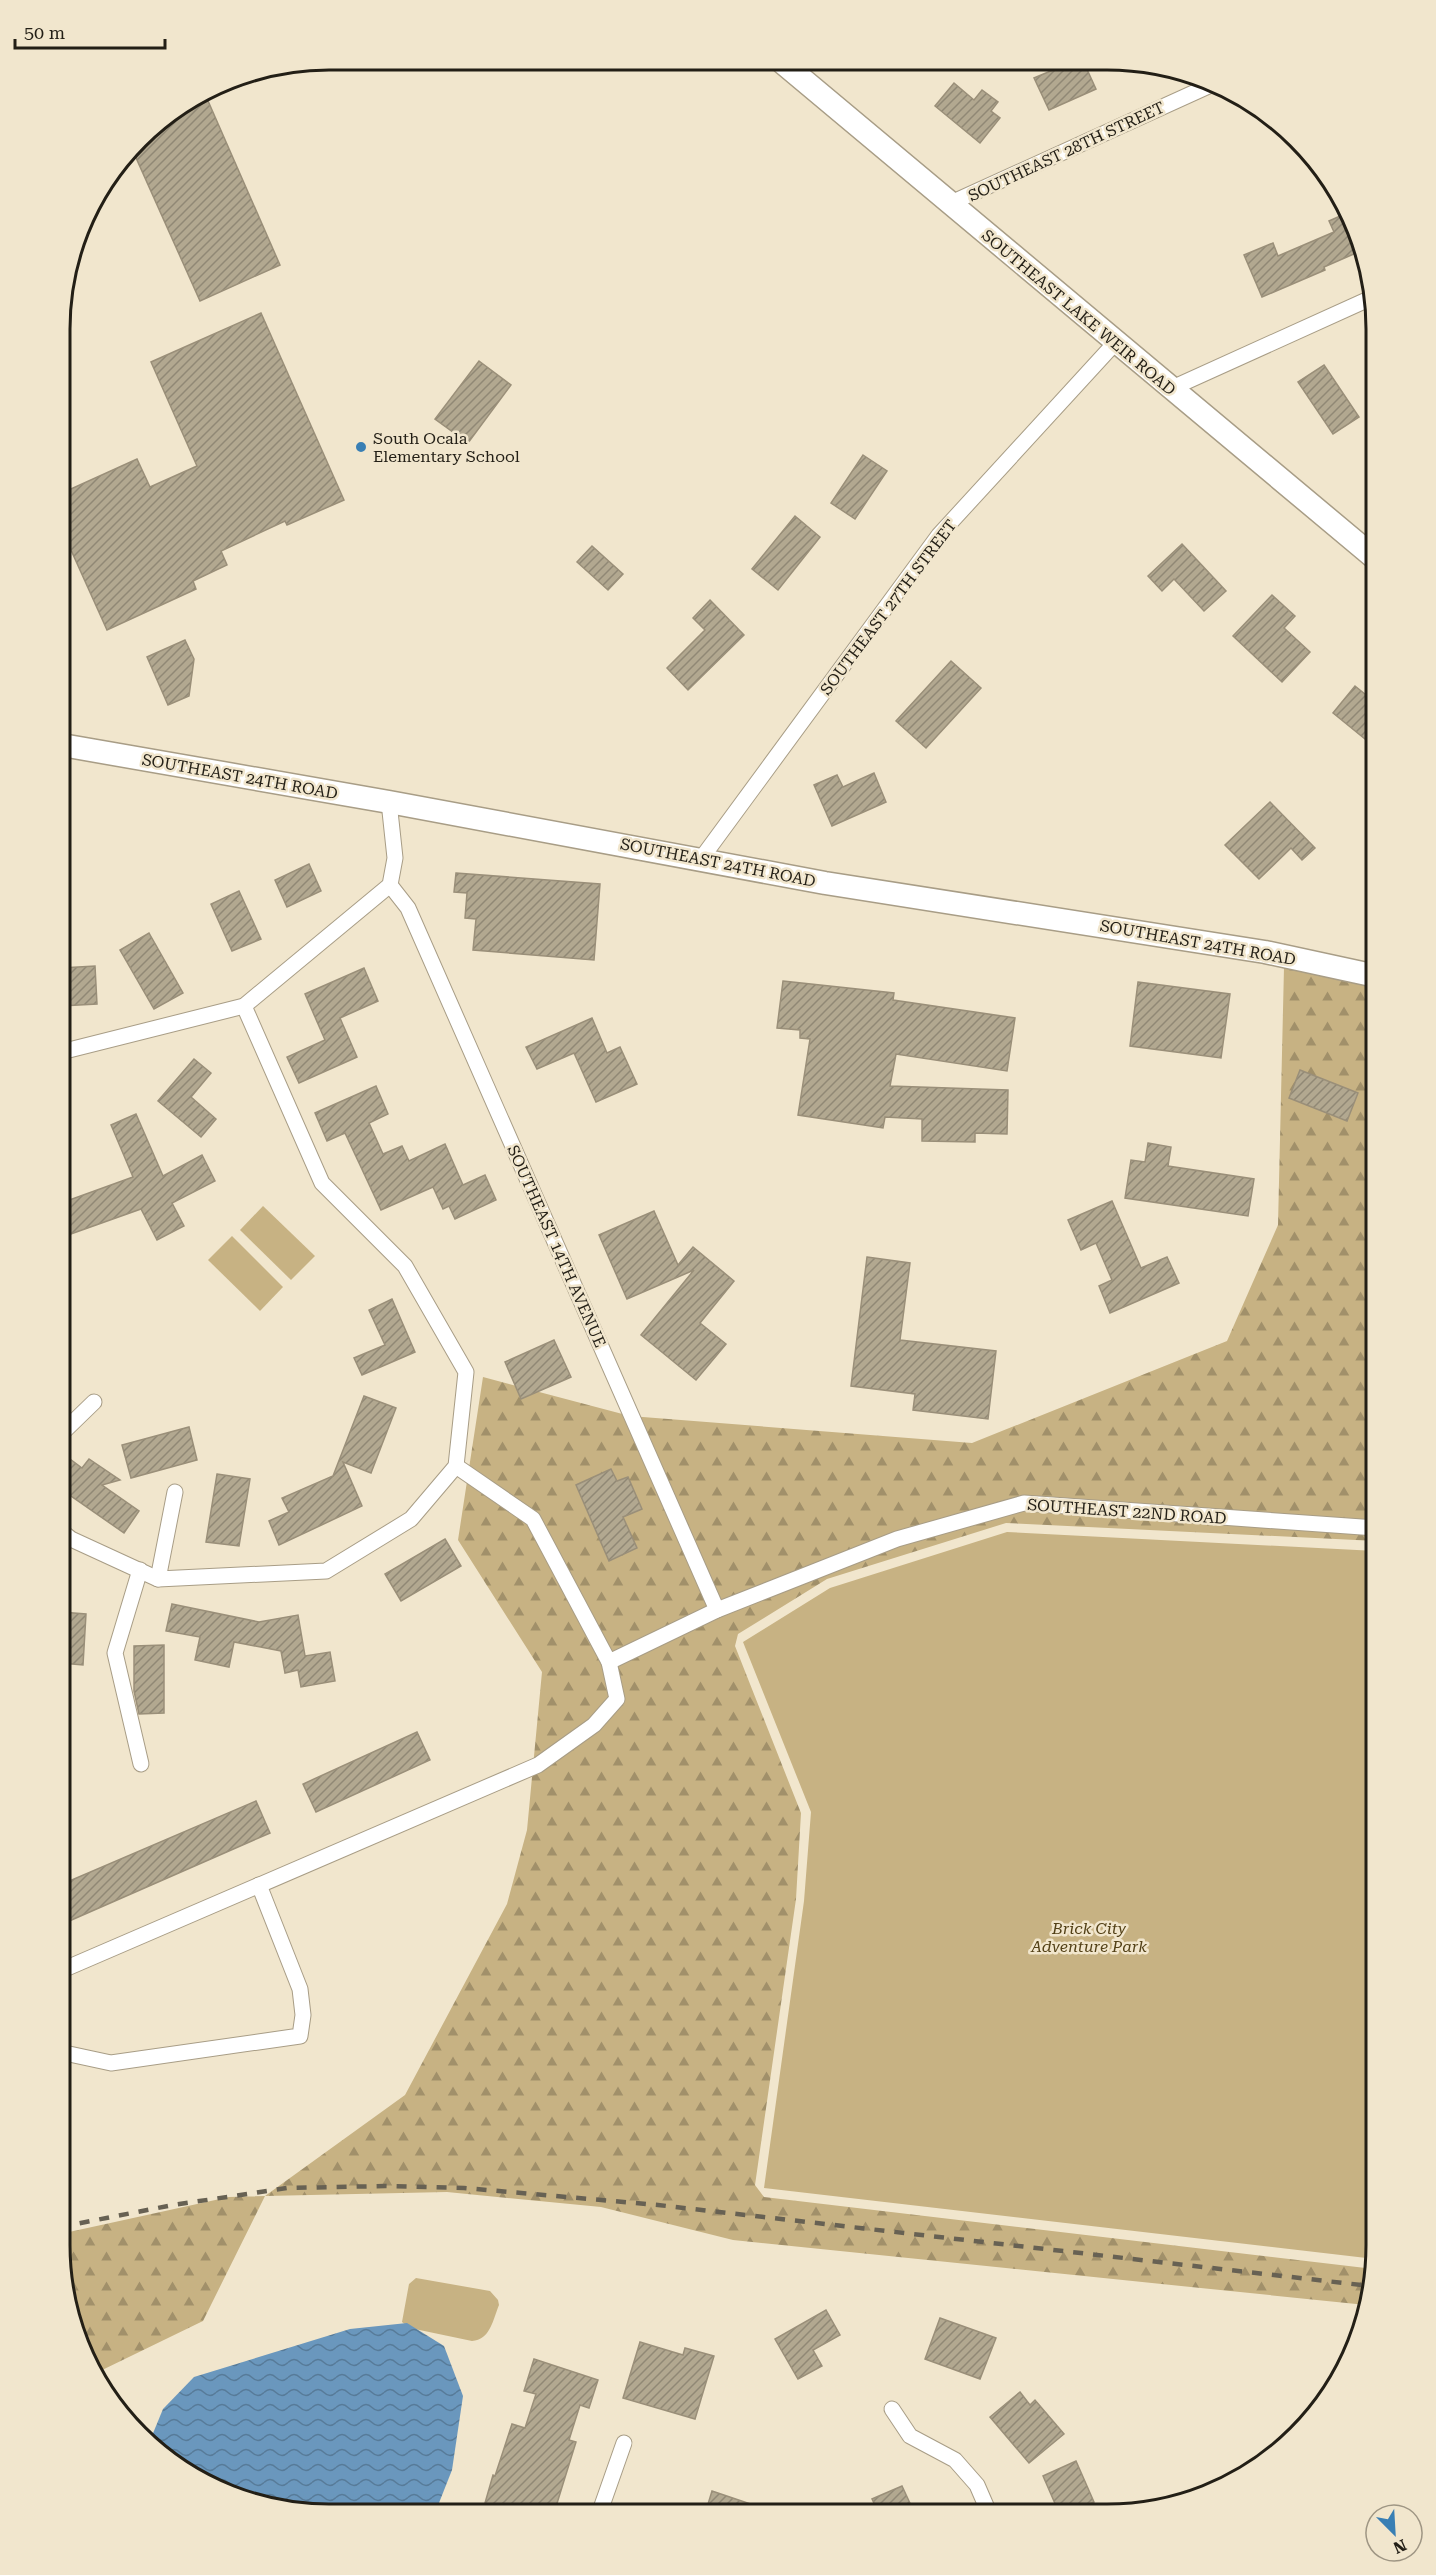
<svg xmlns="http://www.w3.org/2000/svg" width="1436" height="2575" viewBox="0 0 1436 2575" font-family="'Roboto Serif',serif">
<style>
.forest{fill:url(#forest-firs)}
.park{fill:#c7b283}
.water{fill:url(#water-waves)}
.building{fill:url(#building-hatch);stroke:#9a8f79;stroke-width:1.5}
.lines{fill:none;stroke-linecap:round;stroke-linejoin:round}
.street-casing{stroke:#a89d86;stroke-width:17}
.secondary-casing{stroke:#a89d86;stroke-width:25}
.street{stroke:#fff;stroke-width:15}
.secondary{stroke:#fff;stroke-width:22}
.rail{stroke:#676153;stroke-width:4.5;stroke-dasharray:10 10;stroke-linecap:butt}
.poi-dot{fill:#397fb4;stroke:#f1e6cd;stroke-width:2}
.labels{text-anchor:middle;stroke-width:5;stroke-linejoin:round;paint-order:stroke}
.street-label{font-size:16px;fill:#231f16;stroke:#f1e6cd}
.poi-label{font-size:16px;fill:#231f16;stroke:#f1e6cd;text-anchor:start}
.park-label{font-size:16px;font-style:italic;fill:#534117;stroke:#f1e6cd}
.rim{fill:none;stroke:#231f16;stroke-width:3}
</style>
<defs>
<pattern id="forest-firs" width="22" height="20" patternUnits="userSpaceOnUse" patternTransform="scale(1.5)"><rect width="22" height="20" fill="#c7b283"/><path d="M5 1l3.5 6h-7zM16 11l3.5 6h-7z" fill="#a1906a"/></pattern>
<pattern id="water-waves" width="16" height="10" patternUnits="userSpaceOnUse" patternTransform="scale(1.5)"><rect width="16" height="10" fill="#6a97bd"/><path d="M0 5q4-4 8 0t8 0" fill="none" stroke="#577b99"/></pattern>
<pattern id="building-hatch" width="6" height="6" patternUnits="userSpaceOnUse" patternTransform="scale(1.5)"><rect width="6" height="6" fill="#b2a890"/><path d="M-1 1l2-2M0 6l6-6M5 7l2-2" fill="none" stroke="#908875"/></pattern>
</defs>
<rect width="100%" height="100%" fill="#f1e6cd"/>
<path class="forest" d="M 1284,967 L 1376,987 L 1376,1541 L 1006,1523 L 827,1579 L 738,1634 L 735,1646 L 801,1813 L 796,1899 L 755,2185 L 764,2197 L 1374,2269 L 1366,2305 L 733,2240 L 601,2207 L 447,2192 L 265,2196 L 203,2321 L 96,2373 L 74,2332 L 60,2234 L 229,2197 L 265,2196 L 405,2095 L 507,1904 L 527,1830 L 542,1672 L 458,1540 L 483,1377 L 630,1416 L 972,1443 L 1227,1341 L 1278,1225 Z"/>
<g class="park">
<path d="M 263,1206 L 315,1256 L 291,1280 L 240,1230 Z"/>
<path d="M 232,1236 L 283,1287 L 260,1311 L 208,1260 Z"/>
<path d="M 1007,1532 L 1376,1551 L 1375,2259 L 764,2188 L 804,1901 L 811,1812 L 743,1642 L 830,1588 Z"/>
<path d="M 416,2278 L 490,2291 L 498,2300 L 499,2305 C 493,2320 490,2340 472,2341 L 410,2328 L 402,2322 L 409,2284 Z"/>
</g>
<path class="water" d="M 407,2323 L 444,2346 L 463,2396 L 452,2470 L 435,2513 L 294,2513 L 226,2494 L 165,2459 L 149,2443 L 163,2409 L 194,2377 L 350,2329 Z"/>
<g class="building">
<path d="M 1065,65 L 1085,65 L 1096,89 L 1049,110 L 1034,78 Z"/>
<path d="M 954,83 L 974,100 L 982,90 L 998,102 L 991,111 L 1000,118 L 980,143 L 935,106 Z"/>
<path d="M 205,94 L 280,265 L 200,301 L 133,151 L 152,127 Z"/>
<path d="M 1347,213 L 1363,250 L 1324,267 L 1325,270 L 1262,297 L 1244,255 L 1273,243 L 1278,256 L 1334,232 L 1329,221 Z"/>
<path d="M 261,313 L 344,500 L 287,525 L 285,521 L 221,551 L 227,565 L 193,581 L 196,589 L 107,630 L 62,530 L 62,493 L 137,459 L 150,487 L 197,466 L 151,362 Z"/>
<path d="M 479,361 L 511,385 L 468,443 L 435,419 Z"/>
<path d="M 1324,365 L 1359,417 L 1333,434 L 1298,382 Z"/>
<path d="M 863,455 L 887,471 L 855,519 L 831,503 Z"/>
<path d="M 795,516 L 820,537 L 778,590 L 752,569 Z"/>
<path d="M 1182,544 L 1226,591 L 1204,611 L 1174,579 L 1162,591 L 1148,576 Z"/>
<path d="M 592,546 L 623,574 L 608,590 L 577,562 Z"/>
<path d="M 1272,595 L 1295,616 L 1284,628 L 1310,652 L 1282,682 L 1233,636 Z"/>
<path d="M 710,600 L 744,635 L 688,690 L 667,668 L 705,630 L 693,618 Z"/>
<path d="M 185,640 L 194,659 L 189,696 L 168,705 L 147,657 Z"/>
<path d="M 951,661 L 981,688 L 926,748 L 896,721 Z"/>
<path d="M 1355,686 L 1376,703 L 1376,748 L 1333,713 Z"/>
<path d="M 874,773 L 886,802 L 832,826 L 814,785 L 837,775 L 843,787 Z"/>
<path d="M 1270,802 L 1315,848 L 1302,860 L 1291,848 L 1259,879 L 1225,845 Z"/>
<path d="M 309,864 L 321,891 L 287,907 L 275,880 Z"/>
<path d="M 456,873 L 600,884 L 594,960 L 473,950 L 476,919 L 465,918 L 467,893 L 454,892 Z"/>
<path d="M 239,891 L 261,939 L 232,951 L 211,904 Z"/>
<path d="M 149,933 L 183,993 L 154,1009 L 120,950 Z"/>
<path d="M 95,966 L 97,1004 L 61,1006 L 61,968 Z"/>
<path d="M 364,968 L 378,1001 L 340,1018 L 357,1057 L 299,1083 L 287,1057 L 325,1040 L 305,994 Z"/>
<path d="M 783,981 L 894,993 L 893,1000 L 1015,1018 L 1007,1071 L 896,1054 L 890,1086 L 1008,1090 L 1007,1134 L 975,1133 L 975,1142 L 922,1141 L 922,1119 L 885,1117 L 883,1128 L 798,1115 L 810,1039 L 800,1038 L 800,1030 L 777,1028 Z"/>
<path d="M 1138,982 L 1230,994 L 1221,1058 L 1130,1046 Z"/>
<path d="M 592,1018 L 607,1053 L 620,1047 L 637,1084 L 596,1102 L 574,1053 L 537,1069 L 526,1047 Z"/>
<path d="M 194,1059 L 211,1073 L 191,1097 L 216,1119 L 201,1137 L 158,1101 Z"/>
<path d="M 1300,1070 L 1358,1093 L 1347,1121 L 1289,1098 Z"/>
<path d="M 376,1086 L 388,1114 L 369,1123 L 383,1154 L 402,1146 L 409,1161 L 445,1144 L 463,1185 L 485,1175 L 496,1200 L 455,1219 L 449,1206 L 443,1209 L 433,1187 L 381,1210 L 345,1133 L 327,1141 L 315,1113 Z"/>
<path d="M 136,1114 L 163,1176 L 202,1155 L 215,1181 L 172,1203 L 184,1226 L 157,1240 L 141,1209 L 68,1235 L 61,1215 L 61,1203 L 133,1177 L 111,1125 Z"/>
<path d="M 1148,1143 L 1171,1147 L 1168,1166 L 1254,1179 L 1248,1216 L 1125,1198 L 1131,1160 L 1145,1162 Z"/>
<path d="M 1112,1201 L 1141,1268 L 1167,1257 L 1179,1283 L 1110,1313 L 1099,1286 L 1112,1280 L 1096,1243 L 1081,1250 L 1068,1220 Z"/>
<path d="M 654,1211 L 678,1265 L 693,1247 L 734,1281 L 700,1323 L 726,1344 L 696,1380 L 641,1335 L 694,1270 L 627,1299 L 599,1235 Z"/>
<path d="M 867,1257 L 910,1263 L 900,1340 L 996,1351 L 988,1419 L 913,1410 L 915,1394 L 851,1386 Z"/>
<path d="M 392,1299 L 415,1352 L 362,1375 L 354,1358 L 385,1345 L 369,1310 Z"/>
<path d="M 554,1340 L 571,1377 L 521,1399 L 505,1362 Z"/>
<path d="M 364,1396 L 396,1408 L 371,1473 L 343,1462 L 362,1506 L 279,1545 L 269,1521 L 289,1512 L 282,1498 L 333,1476 Z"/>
<path d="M 189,1427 L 197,1460 L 131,1478 L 122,1445 Z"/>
<path d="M 70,1459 L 82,1468 L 89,1459 L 120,1480 L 102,1485 L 139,1511 L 124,1533 L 61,1489 L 61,1472 Z"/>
<path d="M 611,1469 L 617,1481 L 628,1477 L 642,1509 L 623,1517 L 637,1548 L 609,1561 L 576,1485 Z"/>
<path d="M 217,1474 L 250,1479 L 239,1546 L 206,1542 Z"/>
<path d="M 445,1539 L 461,1566 L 401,1601 L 385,1574 Z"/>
<path d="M 172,1604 L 259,1622 L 298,1615 L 305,1656 L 330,1652 L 335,1681 L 301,1687 L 298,1670 L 285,1673 L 281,1651 L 234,1642 L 229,1667 L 195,1660 L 200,1637 L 166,1631 Z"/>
<path d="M 61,1612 L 86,1614 L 83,1665 L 61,1663 Z"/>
<path d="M 164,1645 L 164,1713 L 139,1714 L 134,1691 L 134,1646 Z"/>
<path d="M 417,1732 L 430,1760 L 316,1812 L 303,1784 Z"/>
<path d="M 256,1801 L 270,1833 L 60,1925 L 60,1885 Z"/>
<path d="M 826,2310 L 840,2335 L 813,2350 L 822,2366 L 798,2379 L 775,2339 Z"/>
<path d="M 940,2318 L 996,2338 L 980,2379 L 925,2359 Z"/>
<path d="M 640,2342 L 683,2355 L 685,2348 L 714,2356 L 695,2419 L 623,2398 Z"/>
<path d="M 534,2359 L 598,2380 L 589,2408 L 580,2405 L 569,2440 L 576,2442 L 554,2513 L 493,2513 L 495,2506 L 485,2503 L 493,2475 L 495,2476 L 512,2424 L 525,2428 L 536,2394 L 524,2391 Z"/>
<path d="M 1020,2392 L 1030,2405 L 1035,2400 L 1064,2434 L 1029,2463 L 990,2417 Z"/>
<path d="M 1076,2461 L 1094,2502 L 1060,2515 L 1043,2476 Z"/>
<path d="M 902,2486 L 915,2514 L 879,2514 L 872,2499 Z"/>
<path d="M 712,2491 L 771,2511 L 770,2514 L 705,2514 Z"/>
</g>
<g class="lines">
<g class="street-casing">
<g id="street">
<path d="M 951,203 L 1213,84"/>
<path d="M 1170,389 L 1371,298"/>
<path d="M 701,859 L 939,535 L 1115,343"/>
<path d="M 390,885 L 408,908 L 717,1610"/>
<path d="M 61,1052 L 244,1006 L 390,885 L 395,858 L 389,802"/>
<path d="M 61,1434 L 94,1402"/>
<path d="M 456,1466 L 533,1519 L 609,1662 L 717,1610 L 897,1539 L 1024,1503 L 1376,1528"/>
<path d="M 61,1531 L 71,1539 L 158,1579 L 326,1571 L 411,1519 L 456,1466 L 466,1372 L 405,1266 L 322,1183 L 244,1006"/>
<path d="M 140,1570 L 115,1653 L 141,1764"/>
<path d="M 158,1579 L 175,1492"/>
<path d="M 60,1971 L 538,1765 L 594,1725 L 617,1699 L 609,1662"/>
<path d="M 60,2052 L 111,2063 L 300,2036 L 303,2015 L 300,1989 L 259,1885"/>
<path d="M 892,2409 L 910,2436 L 955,2460 L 977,2485 L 990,2515"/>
<path d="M 599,2514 L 624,2443"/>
</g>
</g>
<g class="secondary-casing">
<g id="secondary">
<path d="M 783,63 L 1376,559"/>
<path d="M 62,745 L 389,802 L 825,883 L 1265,952 L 1376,976"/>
</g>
</g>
<use href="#street" class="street"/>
<use href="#secondary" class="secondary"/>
<path class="rail" d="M 60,2227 L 173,2205 L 287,2188 L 385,2186 L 464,2188 L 658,2205 L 1370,2286"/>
</g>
<circle class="poi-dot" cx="361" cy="447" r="6"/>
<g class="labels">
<g class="street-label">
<text transform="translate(1066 151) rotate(-25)" y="6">SOUTHEAST 28TH STREET</text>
<text transform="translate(1079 312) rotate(40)" y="6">SOUTHEAST LAKE WEIR ROAD</text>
<text transform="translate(888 607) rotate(-53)" y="6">SOUTHEAST 27TH STREET</text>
<text transform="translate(240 776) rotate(10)" y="6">SOUTHEAST 24TH ROAD</text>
<text transform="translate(718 862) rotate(11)" y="6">SOUTHEAST 24TH ROAD</text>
<text transform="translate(1198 942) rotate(10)" y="6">SOUTHEAST 24TH ROAD</text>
<text transform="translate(557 1246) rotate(66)" y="6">SOUTHEAST 14TH AVENUE</text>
<text transform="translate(1127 1511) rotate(4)" y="6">SOUTHEAST 22ND ROAD</text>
</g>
<g class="poi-label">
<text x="373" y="444">South Ocala<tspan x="373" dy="18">Elementary School</tspan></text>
</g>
<g class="park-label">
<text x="1089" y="1934">Brick City<tspan x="1089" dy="18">Adventure Park</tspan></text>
</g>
</g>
<path d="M0 0H1436V2575H0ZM329 70H1107A259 259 0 0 1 1366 329V2245A259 259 0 0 1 1107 2504H329A259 259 0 0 1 70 2245V329A259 259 0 0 1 329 70Z" fill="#f1e6cd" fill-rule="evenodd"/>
<path class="rim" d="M329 70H1107A259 259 0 0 1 1366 329V2245A259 259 0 0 1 1107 2504H329A259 259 0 0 1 70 2245V329A259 259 0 0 1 329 70Z"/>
<g transform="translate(1394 2533) rotate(156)"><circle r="28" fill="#f1e6cd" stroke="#9f9684" stroke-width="1.5"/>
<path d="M0-4.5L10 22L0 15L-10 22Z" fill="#397fb4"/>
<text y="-9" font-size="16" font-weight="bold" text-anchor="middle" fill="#231f16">N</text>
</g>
<path d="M15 39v9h150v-9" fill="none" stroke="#231f16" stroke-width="3"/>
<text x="24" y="39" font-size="18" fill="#231f16" stroke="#f1e6cd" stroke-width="4.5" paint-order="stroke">50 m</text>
</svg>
